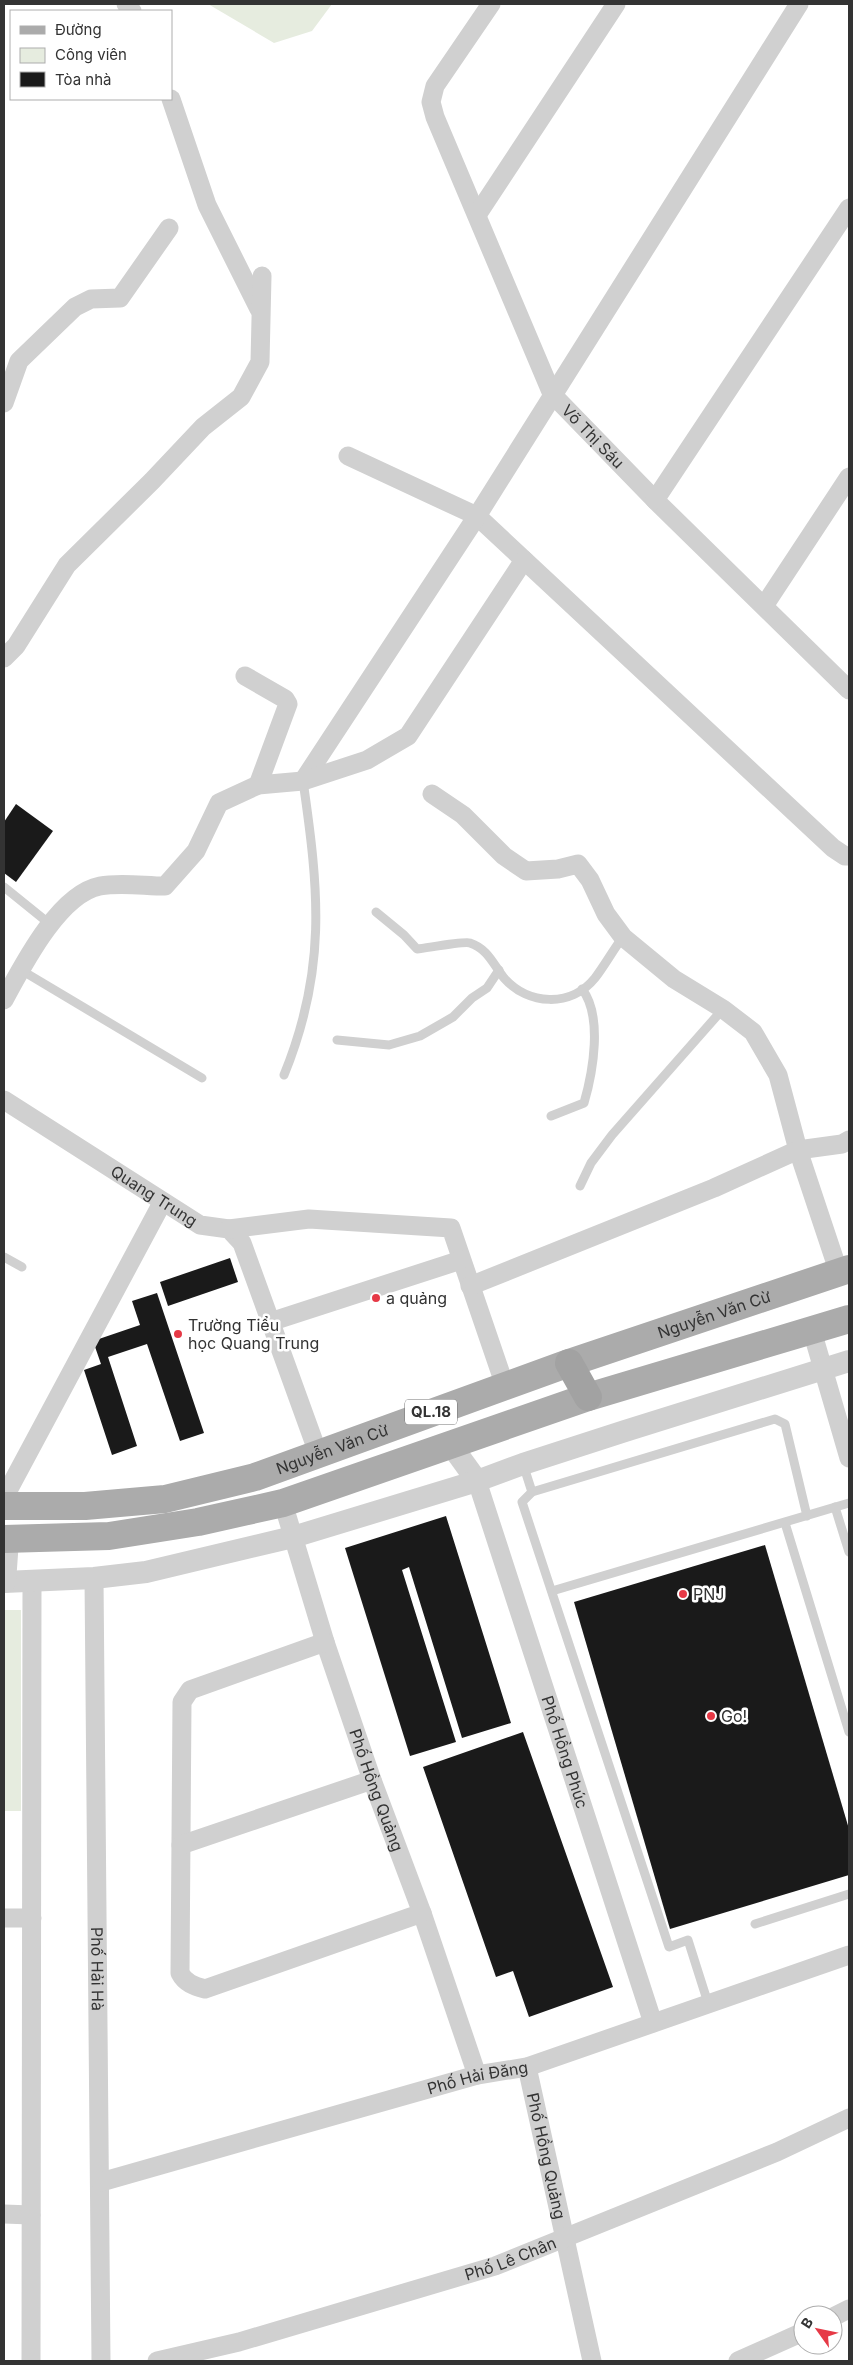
<svg xmlns="http://www.w3.org/2000/svg" width="853" height="2365" viewBox="0 0 853 2365" font-family="Inter,sans-serif">
<style>
.green{fill:#e6ecdf}
.building{fill:#1a1a1a}
.lines{fill:none;stroke-linecap:round;stroke-linejoin:round}
.service{stroke:#d0d0d0;stroke-width:9}
.minor{stroke:#d0d0d0;stroke-width:19}
.tertiary{stroke:#d0d0d0;stroke-width:22}
.primary{stroke:#ababab;stroke-width:28}
.trunk{stroke:#a2a2a2;stroke-width:28}
.poi-dot{fill:#e63946;stroke:#fff;stroke-width:2}
.labels{text-anchor:middle;stroke-width:5;stroke-linejoin:round;paint-order:stroke}
.shield{fill:#fff;stroke:#707070;stroke-width:1}
.shield-label{font-size:15px;font-weight:bold;fill:#333}
.street-label{font-size:16px;fill:#333;stroke:#fff}
.poi-label{font-size:16px;fill:#333;stroke:#fff;text-anchor:start}
</style>
<rect width="100%" height="100%" fill="#fff"/>
<g class="green">
<path d="M 208,4 L 332,4 L 312,31 L 274,43 Z"/>
<rect x="4" y="1610" width="17" height="201"/>
</g>
<g class="building">
<path d="M 16,804 L 53,831 L 16,882 L 4,873 L 4,822 Z"/>
<path d="M 230,1258 L 238,1282 L 168,1306 L 160,1282 Z"/>
<path d="M 157,1293 L 204,1433 L 180,1441 L 147,1344 L 108,1357 L 137,1446 L 112,1455 L 84,1370 L 101,1364 L 93,1341 L 140,1325 L 132,1301 Z"/>
<path d="M 446,1516 L 511,1723 L 462,1738 L 409,1567 L 402,1570 L 456,1742 L 410,1756 L 345,1548 Z"/>
<path d="M 765,1545 L 849,1829 L 849,1875 L 670,1929 L 574,1602 Z"/>
<path d="M 523,1732 L 613,1987 L 529,2017 L 513,1971 L 496,1977 L 423,1767 Z"/>
</g>
<g class="lines">
<g class="service">
<path d="M 4,887 L 51,925"/>
<path d="M 376,912 L 404,935 L 417,949 C 427,948 464,941 470,943 C 488,949 493,964 504,978 C 528,1005 571,1008 595,978 C 605,965 613,950 623,937"/>
<path d="M 21,970 L 202,1078"/>
<path d="M 337,1040 L 389,1045 L 420,1036 L 453,1017 L 472,998 L 487,988 L 499,970"/>
<path d="M 284,1075 C 327,970 319,891 303,781"/>
<path d="M 551,1116 L 584,1103 C 593,1072 603,1016 582,989"/>
<path d="M 580,1186 L 591,1163 L 612,1135 L 723,1009"/>
<path d="M 4,1257 L 22,1267"/>
<path d="M 523,1464 L 532,1492"/>
<path d="M 835,1507 L 849,1552"/>
<path d="M 785,1523 L 849,1732"/>
<path d="M 552,1591 L 849,1503"/>
<path d="M 755,1924 L 849,1894"/>
<path d="M 708,2003 L 688,1940 L 669,1947 L 522,1502 L 532,1492 L 775,1419 L 785,1424 L 807,1516"/>
</g>
<g class="minor">
<path d="M 126,4 L 132,11"/>
<path id="s1" d="M 491,4 L 435,86 L 431,102 L 435,117 L 552,394 L 655,500 L 849,690"/>
<path d="M 171,99 L 207,205 L 259,309"/>
<path d="M 477,215 L 616,4"/>
<path d="M 4,403 L 19,361 L 75,307 L 91,299 L 120,298 L 169,228"/>
<path d="M 348,456 L 477,516 L 833,848 L 845,856 L 849,856"/>
<path d="M 655,500 L 849,208"/>
<path d="M 764,606 L 849,477"/>
<path d="M 4,658 L 16,646 L 67,565 L 152,481 L 203,427 L 241,397 L 260,362 L 262,276"/>
<path d="M 245,676 L 285,699 L 288,704 L 258,785"/>
<path d="M 303,781 L 477,516 L 799,4"/>
<path d="M 432,794 L 463,815 L 504,856 L 526,871 L 558,869 L 578,864 L 590,880 L 606,914 L 623,937 L 674,979 L 723,1009 L 753,1032 L 778,1075 L 798,1150 L 839,1273"/>
<path d="M 4,1000 C 23,965 59,894 100,886 C 120,882 145,886 165,886 L 196,851 L 219,803 L 258,785 L 303,781 L 367,760 L 408,736 L 524,560"/>
<path id="s2" d="M 4,1100 L 200,1225 L 229,1229 L 242,1243 L 318,1453"/>
<path d="M 229,1229 L 309,1219 L 451,1228 L 505,1386"/>
<path d="M 470,1286 L 714,1188 L 798,1150 L 842,1144 L 849,1140"/>
<path d="M 270,1322 L 461,1260"/>
<path d="M 812,1331 L 849,1458"/>
<path id="s3" d="M 477,1481 L 653,2023"/>
<path d="M 4,1498 L 162,1203"/>
<path id="s4" d="M 283,1503 L 325,1642 L 372,1780 L 422,1913 L 477,2075"/>
<path id="s5" d="M 94,1578 L 101,2361"/>
<path d="M 325,1642 L 190,1690 L 182,1702 L 180,1973 C 185,1983 194,1986 205,1989 L 422,1913"/>
<path d="M 181,1845 L 372,1780"/>
<path d="M 4,1918 L 32,1918"/>
<path id="s6" d="M 527,2067 L 592,2361"/>
<path id="s7" d="M 101,2182 L 477,2075 L 527,2067 L 849,1955"/>
<path d="M 4,2214 L 31,2215"/>
<path d="M 833,2317 L 849,2309"/>
<path d="M 31,2361 L 32,1581"/>
<path id="s8" d="M 157,2361 L 239,2342 L 495,2266 L 777,2152 L 849,2118"/>
<path d="M 738,2361 L 803,2332"/>
</g>
<g class="tertiary">
<path d="M 451,1445 L 477,1481"/>
<path d="M 4,1582 L 94,1578 L 146,1572 L 293,1537 L 477,1481 L 523,1464 L 625,1431 L 849,1361"/>
<path d="M 5,1582 L 8,1540"/>
</g>
<g class="primary">
<path id="s9" d="M 4,1506 L 85,1506 L 165,1499 L 255,1477 L 569,1363 L 849,1269"/>
<path d="M 4,1539 L 109,1536 L 198,1522 L 283,1503 L 588,1397 L 849,1319"/>
</g>
<path class="trunk" d="M 569,1363 L 588,1397"/>
</g>
<g class="poi-dot">
<circle cx="376" cy="1298" r="5"/>
<circle cx="178" cy="1334" r="5"/>
<circle cx="683" cy="1594" r="5"/>
<circle cx="711" cy="1716" r="5"/>
</g>
<g class="labels">
<rect class="shield" x="405" y="1399.5" width="52" height="25" rx="4"/>
<g class="shield-label">
<text x="431" y="1417">QL.18</text>
</g>
<g class="street-label">
<text dy="6" stroke="none"><textPath href="#s1" startOffset="491">Võ Thị Sáu</textPath></text>
<text dy="6" stroke="none"><textPath href="#s2" startOffset="178">Quang Trung</textPath></text>
<text dy="6" stroke="none"><textPath href="#s9" startOffset="741">Nguyễn Văn Cừ</textPath></text>
<text dy="6" stroke="none"><textPath href="#s9" startOffset="336">Nguyễn Văn Cừ</textPath></text>
<text dy="6" stroke="none"><textPath href="#s3" startOffset="285">Phố Hồng Phúc</textPath></text>
<text dy="6" stroke="none"><textPath href="#s4" startOffset="302">Phố Hồng Quảng</textPath></text>
<text dy="6" stroke="none"><textPath href="#s5" startOffset="391">Phố Hải Hà</textPath></text>
<text dy="6" stroke="none"><textPath href="#s7" startOffset="391">Phố Hải Đăng</textPath></text>
<text dy="6" stroke="none"><textPath href="#s6" startOffset="91">Phố Hồng Quảng</textPath></text>
<text dy="6" stroke="none"><textPath href="#s8" startOffset="368">Phố Lê Chân</textPath></text>
</g>
<g class="poi-label">
<text x="386" y="1304">a quảng</text>
<text x="188" y="1331">Trường Tiểu<tspan x="188" dy="18">học Quang Trung</tspan></text>
<text x="693" y="1600">PNJ</text>
<text x="721" y="1722">Go!</text>
</g>
</g>
<rect width="853" height="2365" fill="none" stroke="#333333" stroke-width="10"/>
<rect x="10" y="10" width="162" height="90" fill="#ffffff" stroke="#adadad"/>
<rect x="20" y="26" width="25" height="8" fill="#ababab" stroke="#adadad"/>
<text x="55" y="35" font-size="15" fill="#333333">Đường</text>
<rect x="20" y="48" width="25" height="15" fill="#e6ecdf" stroke="#adadad"/>
<text x="55" y="60" font-size="15" fill="#333333">Công viên</text>
<rect x="20" y="72" width="25" height="15" fill="#1a1a1a" stroke="#adadad"/>
<text x="55" y="85" font-size="15" fill="#333333">Tòa nhà</text>
<g transform="translate(818 2330) rotate(303)"><circle r="24" fill="#ffffff" stroke="#adadad"/>
<path d="M0-4L9 19L0 12L-9 19Z" fill="#e63946"/>
<text y="-8" font-size="14" font-weight="bold" text-anchor="middle" fill="#333333">B</text>
</g>
</svg>
